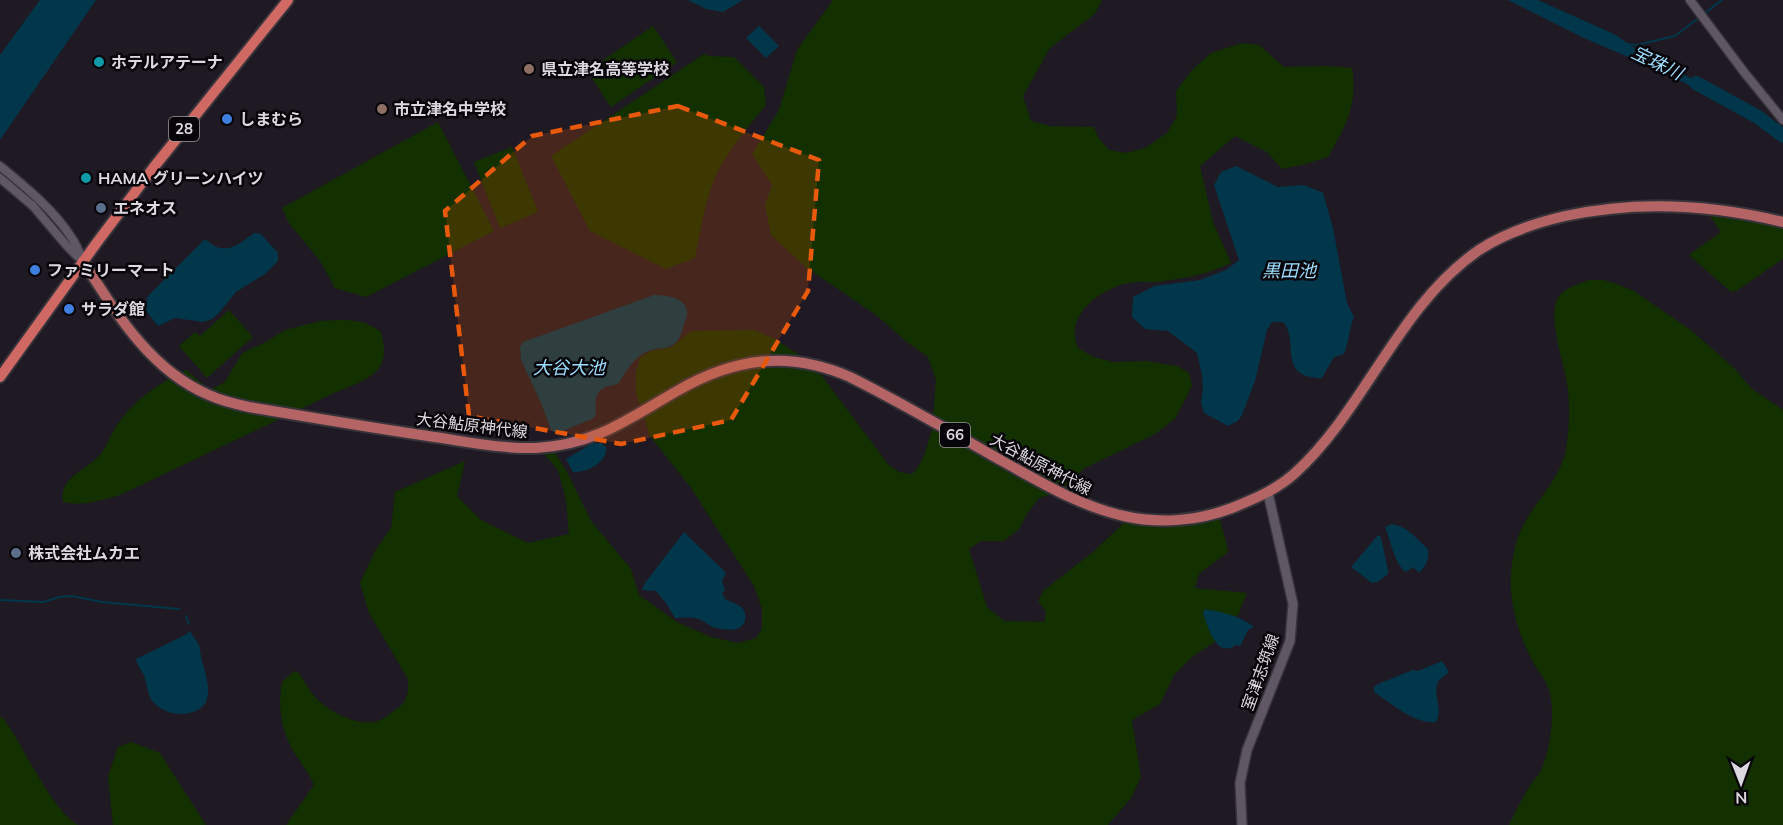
<svg xmlns="http://www.w3.org/2000/svg" width="1783" height="825" viewBox="0 0 1783 825" font-family="Mulish,'Noto Sans JP',sans-serif">
<style>
.green{fill:#133000}
.water{fill:#02374b}
.lines{fill:none;stroke-linecap:round;stroke-linejoin:round}
.stream{stroke:#02374b;stroke-width:2}
.river{stroke:#02374b;stroke-width:14}
.tertiary-casing{stroke:#37333a;stroke-width:11}
.secondary-casing{stroke:#37333a;stroke-width:12}
.primary-casing{stroke:#37333a;stroke-width:14}
.trunk-casing{stroke:#37333a;stroke-width:14}
.tertiary{stroke:#5f5864;stroke-width:8}
.secondary{stroke:#5f5864;stroke-width:9}
.primary{stroke:#b46464;stroke-width:10}
.trunk{stroke:#d06864;stroke-width:10}
.marked{fill:#e8590c;fill-opacity:0.2;stroke:#e8590c;stroke-width:4.5;stroke-dasharray:12 8;stroke-linejoin:round}
.culture-dot{fill:#0f9aa8;stroke:#070509;stroke-width:2}
.education-dot{fill:#8d6e63;stroke:#070509;stroke-width:2}
.shop-dot{fill:#3f7fe0;stroke:#070509;stroke-width:2}
.service-dot{fill:#5c6f8a;stroke:#070509;stroke-width:2}
.labels{text-anchor:middle;stroke-width:5;stroke-linejoin:round;paint-order:stroke}
.shield{fill:#070509;stroke:#9c999f;stroke-width:1.5}
.shield-label{font-size:15px;font-weight:bold;fill:#dcd8df}
.poi-label{font-size:16px;font-weight:bold;fill:#dcd8df;stroke:#070509;text-anchor:start}
.street-label{font-size:16px;fill:#dcd8df;stroke:#070509}
.water-label{font-size:18px;font-style:italic;fill:#9cddfe;stroke:#070509}
</style>
<rect width="100%" height="100%" fill="#1e1922"/>
<g class="green">
<path d="M 833,0 L 1102,0 L 1095,14 L 1050,48 L 1023,96 L 1031,121 L 1050,126 L 1094,127 L 1098,137 L 1109,150 L 1126,153 L 1145,148 L 1167,133 L 1177,116 L 1176,91 L 1192,70 L 1211,53 L 1242,43 L 1259,45 L 1284,67 L 1326,66 L 1352,68 C 1358,105 1346,126 1328,157 L 1306,164 L 1282,169 L 1267,152 L 1235,136 L 1200,166 L 1213,222 L 1231,263 C 1208,275 1183,278 1158,282 C 1149,283 1139,281 1130,283 C 1108,286 1079,305 1075,328 C 1074,334 1076,341 1077,347 L 1093,357 L 1113,362 L 1146,361 L 1177,366 L 1189,373 L 1192,386 L 1175,419 L 1155,434 L 1085,468 L 1060,492 L 1039,498 L 1027,514 L 1019,529 L 1004,541 L 981,541 L 969,549 L 987,607 L 1004,621 L 1044,622 L 1046,612 L 1038,601 L 1043,591 L 1093,552 L 1124,523 L 1151,526 L 1177,525 L 1219,518 L 1226,541 L 1228,552 L 1199,574 L 1195,588 L 1247,593 L 1239,613 L 1222,637 L 1192,657 L 1174,675 L 1160,704 L 1132,720 L 1141,777 L 1131,798 L 1108,825 L 286,825 L 314,785 C 310,775 305,769 299,760 C 282,736 277,710 282,682 L 294,671 L 299,673 C 305,683 310,692 318,700 C 331,713 360,727 378,721 C 382,720 387,716 390,714 C 406,703 409,699 408,679 L 369,613 L 360,583 L 375,551 L 391,528 L 395,492 L 465,461 L 457,496 L 481,520 L 528,543 L 569,534 L 566,500 L 558,470 L 544,454 L 555,453 L 566,470 L 591,521 L 631,569 L 639,595 L 677,622 L 711,637 L 738,643 L 756,638 L 762,629 L 762,609 L 754,586 L 691,488 L 650,436 L 636,393 L 636,372 L 640,358 L 651,351 L 672,347 L 691,331 L 754,330 L 775,339 L 813,364 L 888,464 L 899,472 L 912,474 L 917,469 L 924,456 L 932,430 L 936,380 L 928,357 L 907,342 L 876,315 L 807,268 L 771,235 L 765,205 L 772,185 L 752,154 L 779,110 L 797,50 Z"/>
<path d="M 653,26 L 677,62 L 611,107 L 587,71 Z"/>
<path d="M 704,54 L 709,56 L 734,57 L 764,87 L 766,105 C 748,127 730,148 717,173 C 705,199 701,230 695,258 L 666,269 L 590,231 L 551,156 Z"/>
<path d="M 438,122 L 494,231 L 366,297 L 335,288 L 320,261 L 289,223 L 282,208 Z"/>
<path d="M 512,147 L 538,212 L 500,228 L 474,162 Z"/>
<path d="M 1708,213 L 1743,217 L 1783,227 L 1783,259 L 1736,291 L 1731,292 L 1689,255 L 1721,232 Z"/>
<path d="M 1589,280 L 1603,280 L 1617,284 L 1634,291 L 1692,331 L 1735,369 L 1752,389 L 1783,410 L 1783,825 L 1509,825 C 1515,813 1521,800 1528,789 C 1531,782 1538,777 1541,770 C 1550,752 1556,710 1549,690 C 1546,680 1538,671 1533,662 C 1519,636 1509,604 1511,575 C 1512,558 1516,537 1525,522 C 1539,497 1565,473 1567,442 C 1569,426 1570,409 1568,392 C 1567,368 1546,320 1558,298 C 1563,288 1579,284 1589,280 Z"/>
<path d="M 229,310 L 253,337 L 207,378 L 179,346 L 195,332 L 200,336 Z"/>
<path d="M 338,320 C 356,320 365,321 381,332 C 393,374 367,379 334,393 L 120,495 C 102,500 81,507 63,502 C 59,478 84,471 98,457 C 107,448 110,435 117,425 C 134,400 159,383 186,370 L 210,390 L 225,382 L 242,353 L 266,342 L 285,330 L 320,321 Z"/>
<path d="M 0,717 L 2,717 L 10,728 C 26,753 54,812 78,825 L 0,825 Z"/>
<path d="M 131,742 L 160,753 L 206,825 L 113,825 L 108,776 L 118,747 Z"/>
</g>
<g class="water">
<path d="M 40,0 L 96,0 L 0,140 L 0,55 Z"/>
<path d="M 688,0 L 743,0 L 723,12 L 706,9 Z"/>
<path d="M 1508,0 L 1538,0 L 1614,34 L 1642,53 L 1714,90 L 1706,94 L 1663,72 L 1584,38 Z"/>
<path d="M 759,26 L 779,46 L 766,58 L 746,38 Z"/>
<path d="M 1236,166 L 1278,187 L 1304,185 L 1323,193 L 1333,228 L 1347,303 L 1354,317 C 1349,329 1349,341 1344,354 L 1334,357 L 1322,378 C 1276,378 1300,341 1283,322 L 1272,322 L 1267,330 L 1255,381 L 1242,415 L 1238,421 L 1228,426 L 1204,413 L 1201,403 L 1203,387 L 1202,375 L 1197,353 L 1168,331 L 1145,329 L 1132,317 L 1133,297 L 1154,286 L 1200,280 L 1226,270 L 1239,260 L 1214,185 L 1221,172 Z"/>
<path d="M 254,233 L 261,234 L 278,253 L 278,261 L 265,274 L 236,292 L 219,313 L 212,319 L 203,322 L 175,318 L 158,326 L 144,308 L 148,296 L 205,239 C 224,257 237,246 254,233 Z"/>
<path d="M 654,295 C 666,295 689,298 687,314 C 687,319 684,323 683,328 C 681,334 679,340 674,344 C 667,350 659,347 651,350 C 635,355 627,370 619,383 C 614,386 609,385 604,388 C 593,393 596,406 596,415 L 592,419 L 558,433 L 554,432 L 551,430 L 541,403 L 521,360 L 520,347 L 523,342 Z"/>
<path d="M 601,443 L 606,447 C 608,462 587,473 573,472 L 566,459 L 591,444 Z"/>
<path d="M 1392,524 C 1407,526 1417,539 1428,549 C 1429,558 1427,565 1420,572 L 1418,572 L 1413,567 L 1406,572 C 1395,565 1390,539 1385,527 Z"/>
<path d="M 684,532 L 726,573 L 722,581 L 725,590 L 722,593 L 725,599 C 734,604 748,605 745,620 C 742,633 726,630 716,628 C 708,626 703,619 695,618 C 688,617 681,618 675,618 L 666,603 L 656,591 L 642,590 L 645,583 Z"/>
<path d="M 1378,535 L 1381,537 L 1388,570 L 1388,574 L 1379,581 L 1372,583 L 1351,567 Z"/>
<path d="M 1205,609 C 1222,612 1241,616 1254,627 L 1248,630 L 1240,646 L 1236,645 C 1216,659 1208,627 1203,613 Z"/>
<path d="M 190,631 C 192,635 195,638 198,643 C 201,648 200,655 202,661 C 209,684 217,712 182,714 C 171,714 160,710 153,702 C 147,694 147,684 144,675 C 141,670 137,665 136,659 L 187,634 Z"/>
<path d="M 1442,661 L 1449,672 C 1446,675 1440,679 1438,682 C 1432,695 1444,709 1436,722 C 1416,725 1390,703 1374,692 L 1374,687 L 1378,684 L 1413,670 L 1418,671 Z"/>
</g>
<g class="lines">
<g class="stream">
<path d="M 1627,44 L 1637,45 L 1675,36 L 1722,0"/>
<path d="M 0,600 L 44,602 L 59,597 L 72,596 L 102,602 L 179,609"/>
<path d="M 186,616 L 189,624"/>
</g>
<path class="river" d="M 1696,83 L 1758,117 L 1783,136"/>
<g class="tertiary-casing">
<g id="tertiary">
<path d="M 1690,0 L 1744,72 L 1783,120"/>
<path d="M 0,166 C 25,186 56,212 73,240 C 77,246 80,254 83,261"/>
<path d="M 0,178 L 33,206 L 67,246 L 78,257"/>
</g>
</g>
<g class="secondary-casing">
<path id="secondary" d="M 1242,825 L 1240,783 L 1247,750 L 1290,641 L 1293,604 L 1268,493"/>
</g>
<g class="primary-casing">
<path id="primary" d="M 83,261 C 116,313 150,370 209,395 C 222,401 235,404 249,407 C 308,417 368,427 428,436 C 463,441 500,449 536,448 C 595,445 628,419 677,391 C 734,358 788,350 850,377 C 902,403 953,433 1004,462 C 1042,483 1080,506 1124,516 C 1159,524 1198,521 1232,508 C 1254,499 1276,490 1294,474 C 1366,409 1397,307 1479,250 C 1505,233 1535,223 1565,216 C 1639,200 1710,204 1783,222"/>
</g>
<g class="trunk-casing">
<path id="trunk" d="M 0,377 L 98,241 L 154,167 L 288,0"/>
</g>
<use href="#tertiary" class="tertiary"/>
<use href="#secondary" class="secondary"/>
<use href="#primary" class="primary"/>
<use href="#trunk" class="trunk"/>
</g>
<path class="marked" d="M 678,106 L 819,160 L 808,291 L 731,420 L 621,444 L 469,416 L 445,211 L 532,136 Z"/>
<g class="culture-dot">
<circle cx="99" cy="62" r="6"/>
<circle cx="86" cy="178" r="6"/>
</g>
<g class="education-dot">
<circle cx="529" cy="69" r="6"/>
<circle cx="382" cy="109" r="6"/>
</g>
<g class="shop-dot">
<circle cx="227" cy="119" r="6"/>
<circle cx="35" cy="270" r="6"/>
<circle cx="69" cy="309" r="6"/>
</g>
<g class="service-dot">
<circle cx="101" cy="208" r="6"/>
<circle cx="16" cy="553" r="6"/>
</g>
<g class="labels">
<g class="shield">
<rect x="169" y="117" width="30" height="24" rx="4.5"/>
<rect x="940" y="423" width="30" height="24" rx="4.5"/>
</g>
<g class="shield-label">
<text x="184" y="134">28</text>
<text x="955" y="440">66</text>
</g>
<g class="poi-label">
<text x="111" y="68">ホテルアテーナ</text>
<text x="541" y="75">県立津名高等学校</text>
<text x="394" y="115">市立津名中学校</text>
<text x="239" y="125">しまむら</text>
<text x="98" y="184">HAMA グリーンハイツ</text>
<text x="113" y="214">エネオス</text>
<text x="47" y="276">ファミリーマート</text>
<text x="81" y="315">サラダ館</text>
<text x="28" y="559">株式会社ムカエ</text>
</g>
<g class="street-label">
<text transform="translate(472 425) rotate(7)" y="6">大谷鮎原神代線</text>
<text transform="translate(1041 464) rotate(28)" y="6">大谷鮎原神代線</text>
<text transform="translate(1260 672) rotate(-70)" y="6">室津志筑線</text>
</g>
<g class="water-label">
<text transform="translate(1657 63) rotate(26)" y="6">宝珠川</text>
<text x="1289" y="277">黒田池</text>
<text x="569" y="374">大谷大池</text>
</g>
</g>
<g transform="translate(1741 783) rotate(179)" stroke="#070509" stroke-width="4.5" paint-order="stroke">
<path d="M0-4.5L10 22L0 15L-10 22Z" fill="#dcd8df"/>
<text y="-9" font-size="16" font-weight="bold" text-anchor="middle" fill="#dcd8df">N</text>
</g>
</svg>
